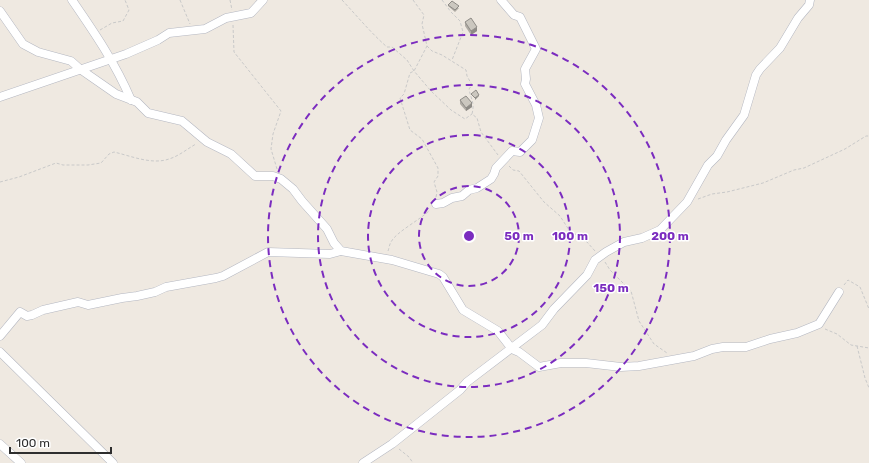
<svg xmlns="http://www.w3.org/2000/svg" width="869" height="463" viewBox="0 0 869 463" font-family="Rubik,sans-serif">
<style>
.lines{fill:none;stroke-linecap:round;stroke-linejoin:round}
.minor-casing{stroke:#b4b7c1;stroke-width:9}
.path{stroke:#c9c9c9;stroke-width:1;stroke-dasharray:3 2;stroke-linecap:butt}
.minor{stroke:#fff;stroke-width:8}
.wall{fill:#afaba4}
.shaded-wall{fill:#8e8b86}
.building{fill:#cbc7bf;stroke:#8e8b86}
.ring{fill:none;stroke:#7b2cbf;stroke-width:2;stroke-dasharray:7 5}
.centre{fill:#7b2cbf;stroke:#fff;stroke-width:2}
.ring-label{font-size:12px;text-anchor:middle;font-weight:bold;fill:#7b2cbf;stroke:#fff;stroke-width:3;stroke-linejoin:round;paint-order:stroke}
</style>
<rect width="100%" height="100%" fill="#efe9e1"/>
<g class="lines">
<g class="minor-casing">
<g id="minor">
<path d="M 72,0 C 94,32 116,64 131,100"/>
<path d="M 0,11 L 23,44 L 38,52 L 71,61 L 80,69 L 116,94 L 137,102 L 148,113 L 182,121 L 207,142 L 231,154 L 255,176 L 273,176 L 281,179 L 293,189 L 302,201 L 327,229 L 334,243 L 341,251 L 392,260 L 439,274 L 443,277 L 463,310 L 498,331 L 512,349 L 519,352 L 539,367 L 561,363 L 586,363 L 621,367 L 639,366 L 694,356 L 712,349 L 723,347 L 746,347 L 770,339 L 797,333 L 819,324 L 839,292"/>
<path d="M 0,97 L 126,54 L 158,40 L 169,33 L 205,29 L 226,18 L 251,13 L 263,0"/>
<path d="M 436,204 L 443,203 L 452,198 L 462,196 L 469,190 L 477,188 L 491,179 L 494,174 L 496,168 L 512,151 L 520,152 L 532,140 L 539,118 L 536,105 L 525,84 L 526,79 L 525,69 L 536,49 L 520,17 L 514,15 L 501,0"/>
<path d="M 0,336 L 20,312 L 27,316 L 32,315 L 43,310 L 78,302 L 88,305 L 122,298 L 137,296 L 155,292 L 166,287 L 216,278 L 223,276 L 268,252 L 330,254 L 341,251"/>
<path d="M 0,352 L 113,463"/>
<path d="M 0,444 L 21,463"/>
<path d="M 363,463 L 392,444 L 460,390 L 467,382 L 542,325 L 554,309 L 587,275 L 595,260 L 606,252 L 624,242 L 642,238 L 660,230 L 687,202 L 708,165 L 717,156 L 726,140 L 744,115 L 756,75 L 760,69 L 780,48 L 798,18 L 809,5 L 810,0"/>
</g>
</g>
<g class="path">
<path d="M 180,0 L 190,24"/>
<path d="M 230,0 L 232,10"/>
<path d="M 342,0 C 357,16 371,33 387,47 L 392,47 L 407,60 L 414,71 L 431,91 L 451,110 L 465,119 L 472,114"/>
<path d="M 413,0 L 424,15 L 422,24 L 427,46 L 414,71 L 410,73 L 404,94 L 400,98 L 410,130 L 422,139 L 438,168 L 438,176 L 434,182 L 437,192 L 436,197"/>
<path d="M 442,0 L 451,12 L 460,21 L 463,32 L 452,60"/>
<path d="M 233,25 L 234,52 L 281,111 L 273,134 L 271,149 L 277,169"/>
<path d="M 100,30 L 112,23 L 123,21 L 129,10 L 125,0"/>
<path d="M 427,46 L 432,51 L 442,55 L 466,70 L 467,76 L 472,85 L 469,89 C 471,100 475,102 472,114 L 477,118 L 481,132 L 498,155"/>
<path d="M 509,166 L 513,170 L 519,171 L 544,202 L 560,216 L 569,230 L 587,242 L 595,251"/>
<path d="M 0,182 L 19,177 L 56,163 L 63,165 L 88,165 L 101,163 L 109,154 L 114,152 C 131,156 152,165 169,159 C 179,156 187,149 196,144"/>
<path d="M 698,199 L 712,194 L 727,192 L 763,183 L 794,170 L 804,168 L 845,149 L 866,136 L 869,136"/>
<path d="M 388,251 C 389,249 389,245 391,242 C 396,232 420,220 430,210"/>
<path d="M 605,262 L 610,270 L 631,291 L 639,321 L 654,344 L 667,353"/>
<path d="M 844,285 L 848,280 L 860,287 L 869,309"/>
<path d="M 825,329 L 837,334 L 851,345 L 869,348"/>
<path d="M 857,346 L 865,378 L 869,388"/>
<path d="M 399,449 L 409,457 L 413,463"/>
</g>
<use href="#minor" class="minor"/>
</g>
<g class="wall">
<path d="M 448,5 L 459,8 L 455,12 L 448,6 Z"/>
<path d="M 465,22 L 477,31 L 471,35 L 465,26 Z"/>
<path d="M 460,100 L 472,107 L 466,111 L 460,104 Z"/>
</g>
<g class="shaded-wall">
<path d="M 477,27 L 477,31 L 471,35 L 471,31 Z"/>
<path d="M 479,95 L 479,96 L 475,100 L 475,98 Z"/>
<path d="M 472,103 L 472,107 L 466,111 L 466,108 Z"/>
</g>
<g class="building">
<path d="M 452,1 L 459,6 L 455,10 L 448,5 Z"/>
<path d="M 471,18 L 477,27 L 471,31 L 465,22 Z"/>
<path d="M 476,90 L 479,95 L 475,98 L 471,94 Z"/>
<path d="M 466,96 L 472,103 L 466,108 L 460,100 Z"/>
</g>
<g class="ring">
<circle cx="469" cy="236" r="50"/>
<circle cx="469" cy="236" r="101"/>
<circle cx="469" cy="236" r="151"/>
<circle cx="469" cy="236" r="201"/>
</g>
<circle cx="469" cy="236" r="6" class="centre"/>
<g class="ring-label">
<text x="519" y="240">50 m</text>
<text x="570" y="240">100 m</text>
<text x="670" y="240">200 m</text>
<text x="611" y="292">150 m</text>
</g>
<path d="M10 447v6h101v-6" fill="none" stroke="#2e2e2e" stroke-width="2"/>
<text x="16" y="447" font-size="12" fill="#2e2e2e" stroke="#ffffff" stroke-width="3" paint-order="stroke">100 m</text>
</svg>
